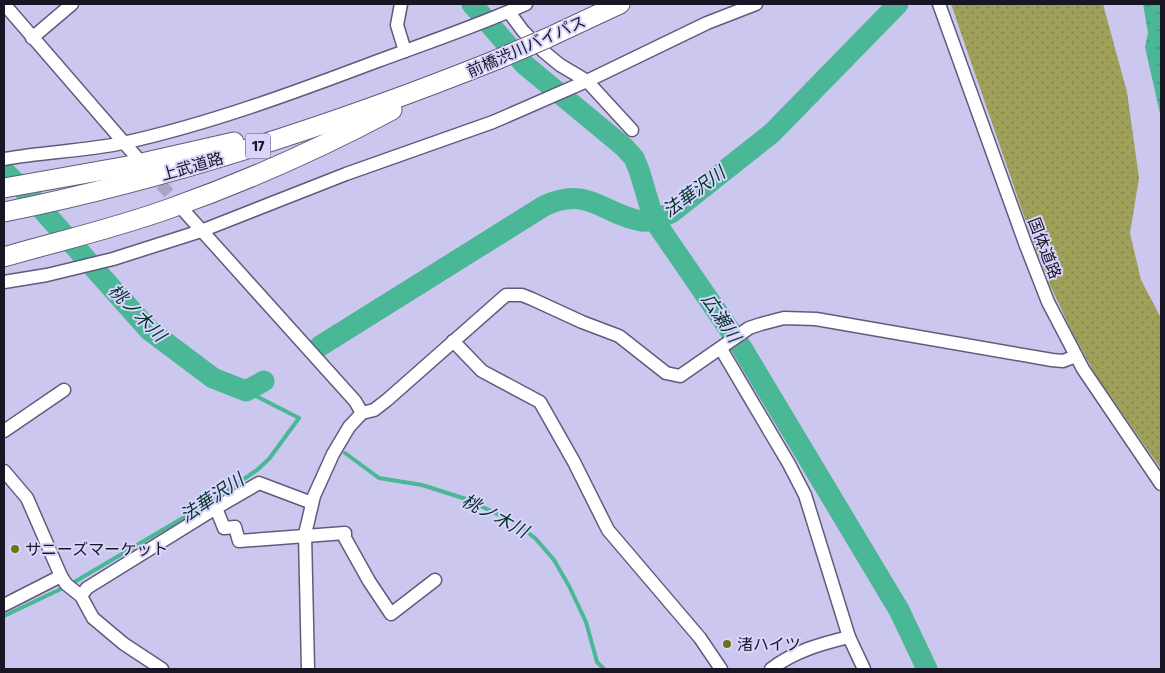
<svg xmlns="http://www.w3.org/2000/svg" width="1165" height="673" viewBox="0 0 1165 673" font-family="'Fira Sans Condensed','Noto Sans JP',sans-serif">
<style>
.park{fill:url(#park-dots)}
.water{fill:url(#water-ripples)}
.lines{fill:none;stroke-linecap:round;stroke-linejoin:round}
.stream{stroke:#4ab797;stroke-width:4}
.river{stroke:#4ab797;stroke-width:21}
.minor-tunnel{stroke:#a8a4c6;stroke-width:12;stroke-dasharray:12 6;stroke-linecap:butt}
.minor-casing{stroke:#605b7d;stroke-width:15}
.highway-casing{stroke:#605b7d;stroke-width:21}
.minor{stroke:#fff;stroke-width:12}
.highway{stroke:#fff;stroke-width:19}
.highway-bridge-casing{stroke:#605b7d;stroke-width:21;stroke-linecap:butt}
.highway-bridge{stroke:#fff;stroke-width:19}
.poi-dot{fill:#6f7115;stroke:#d8d4fb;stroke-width:2}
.labels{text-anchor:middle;stroke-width:4;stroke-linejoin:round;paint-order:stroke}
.shield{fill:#d8d4fb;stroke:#524f64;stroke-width:1}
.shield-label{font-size:15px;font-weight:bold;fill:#181624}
.street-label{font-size:16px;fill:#181624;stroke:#d8d4fb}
.poi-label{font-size:16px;fill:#181624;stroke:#d8d4fb;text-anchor:start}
.water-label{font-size:18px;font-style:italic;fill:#003326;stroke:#d8d4fb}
</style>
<defs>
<pattern id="park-dots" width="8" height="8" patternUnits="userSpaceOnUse" patternTransform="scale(1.25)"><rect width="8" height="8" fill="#9fa15b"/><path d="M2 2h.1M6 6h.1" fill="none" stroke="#81824b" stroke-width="1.8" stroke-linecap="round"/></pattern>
<pattern id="water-ripples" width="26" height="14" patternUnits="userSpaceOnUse" patternTransform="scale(1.25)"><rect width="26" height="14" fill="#4ab797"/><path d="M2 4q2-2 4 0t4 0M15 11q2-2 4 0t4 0" fill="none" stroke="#3d947b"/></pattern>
</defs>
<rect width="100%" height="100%" fill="#ccc7ee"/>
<path class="park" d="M 951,4 L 1103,4 L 1127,92 L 1139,178 L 1130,233 L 1141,280 L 1161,318 L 1161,469 L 1095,374 L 1073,334 L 1050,285 L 1031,236 Z"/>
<path class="water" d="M 1143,4 L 1161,4 L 1161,118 L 1145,47 L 1148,33 Z"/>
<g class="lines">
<g class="stream">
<path d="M 345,453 L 379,478 L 422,485 L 466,499 L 516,523 L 536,539 L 554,560 L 569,586 L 586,622 L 597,662 L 604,669"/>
<path d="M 71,584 L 215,499 L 257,470 L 269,459 L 299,418 L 246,391"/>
<path d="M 4,616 L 65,587"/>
</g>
<g class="river">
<path d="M 472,4 L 525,65 L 624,147 L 634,158 L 639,170 L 654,220 L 742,348 L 899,610 L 927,669"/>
<path d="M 4,171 L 30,196 L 149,330 L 213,378 L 246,391 L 264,381"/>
<path d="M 320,346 L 544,206 C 588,185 602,214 641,221 C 652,222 661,217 671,213 L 772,133 L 898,4"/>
</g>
<path class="minor-tunnel" d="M 149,171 L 183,209"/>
<g class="minor-casing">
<g id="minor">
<path d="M 4,4 L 139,160"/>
<path d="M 401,4 L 397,25 L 405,51"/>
<path d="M 939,4 L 1025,243 L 1048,302 L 1083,369 L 1161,484"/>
<path d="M 509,12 L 523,31 L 543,51 L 560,65 L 587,81 L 632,130"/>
<path d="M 32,38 L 72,4"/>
<path d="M 4,159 C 43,152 84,151 123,143 C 209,124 293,93 375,62 C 426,43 477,26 526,4"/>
<path d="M 185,212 L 355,401 L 362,413"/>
<path d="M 4,282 L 47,275 L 113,259 L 201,231 L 346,174 L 493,122 L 587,81 L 707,23 L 756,4"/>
<path d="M 453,341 L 482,371 L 540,402 L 574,462 L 608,530 L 700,638 L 721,669"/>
<path d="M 721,349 L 789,464 L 805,495 L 849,637 L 864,669"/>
<path d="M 4,431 L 64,390"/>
<path d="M 4,471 L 27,498 L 61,576 L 66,584 L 81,596 L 93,618 L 124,644 L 162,669"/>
<path d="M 216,508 L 259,483 L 312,503"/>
<path d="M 81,596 L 87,588 L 216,508 L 224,528 L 235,527 L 239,541 L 345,533 L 345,538 L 369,581 L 391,614 L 435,580"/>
<path d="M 4,605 L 61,576"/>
<path d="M 308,669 L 305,534 L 314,496 L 333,454 L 349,427 L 362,413 L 374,410 L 387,400 L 506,295 L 522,295 L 532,299 L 582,322 L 619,336 L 666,373 L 680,376 L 749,328 L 761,324 L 784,318 L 816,319 L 1052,360 L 1063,361 L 1076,356"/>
<path d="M 771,669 C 795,651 820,644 849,637"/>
</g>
</g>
<g class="highway-casing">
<g id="highway">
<path d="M 545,39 L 620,4"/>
<path d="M 4,188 L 133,165 L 234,142"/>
<path d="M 4,212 C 173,178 336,124 496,60"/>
<path d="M 4,257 C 59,241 116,228 171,208 C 247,181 321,148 392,110"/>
</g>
</g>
<use href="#minor" class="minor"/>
<use href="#highway" class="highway"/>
<g class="highway-bridge-casing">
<path id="highway-bridge" d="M 496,60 L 545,39"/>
</g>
<use href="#highway-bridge" class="highway-bridge"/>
</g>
<g class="poi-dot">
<circle cx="15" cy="549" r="5"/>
<circle cx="727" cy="644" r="5"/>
</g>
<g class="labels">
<rect class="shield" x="245.5" y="133.5" width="25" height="25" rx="4"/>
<g class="shield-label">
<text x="258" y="151">17</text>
</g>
<g class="street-label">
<text transform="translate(526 46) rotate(-24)" y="6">前橋渋川バイパス</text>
<text transform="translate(192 166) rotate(-16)" y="6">上武道路</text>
<text transform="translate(1045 248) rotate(69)" y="6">国体道路</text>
</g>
<g class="poi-label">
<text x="25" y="555">サニーズマーケット</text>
<text x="737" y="650">渚ハイツ</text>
</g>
<g class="water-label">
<text transform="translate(694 192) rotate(-36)" y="6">法華沢川</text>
<text transform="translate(137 313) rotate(45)" y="6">桃ノ木川</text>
<text transform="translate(721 318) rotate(56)" y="6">広瀬川</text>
<text transform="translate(212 498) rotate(-34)" y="6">法華沢川</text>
<text transform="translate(495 516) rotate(28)" y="6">桃ノ木川</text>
</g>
</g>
<rect width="1165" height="673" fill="none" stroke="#181624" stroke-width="10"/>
</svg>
